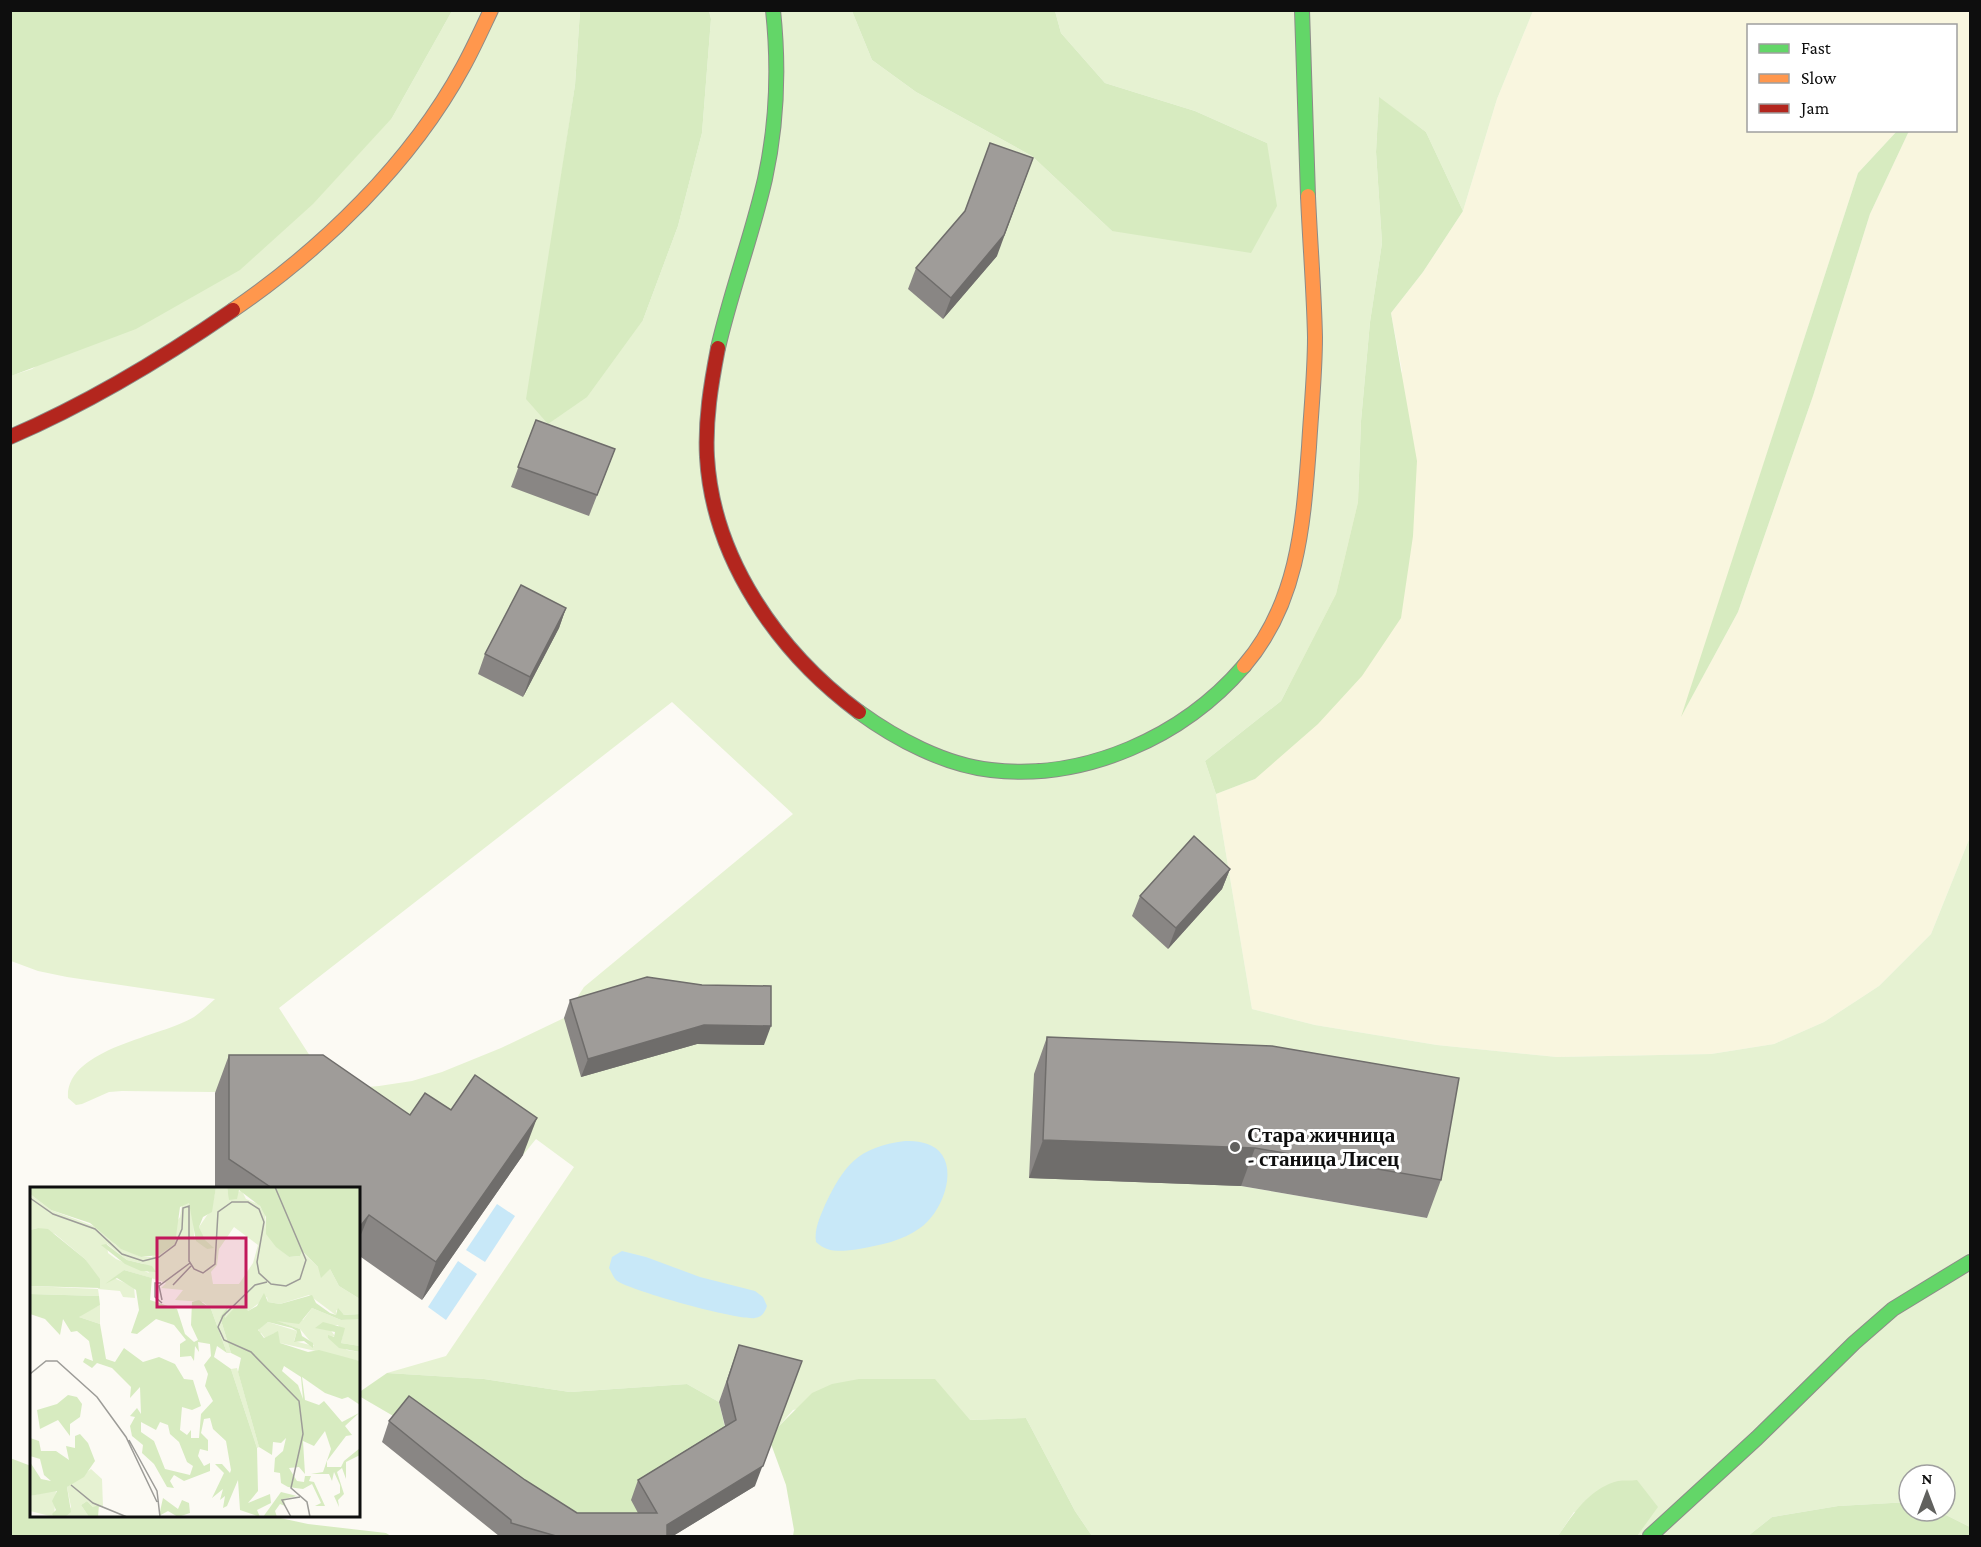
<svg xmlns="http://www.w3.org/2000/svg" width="1981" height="1547" viewBox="0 0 1981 1547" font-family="'Crimson Pro',serif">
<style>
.farmland{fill:#f9f6df;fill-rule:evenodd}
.green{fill:#e6f2d2;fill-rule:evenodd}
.forest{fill:#d7ebc0}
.water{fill:#c8e8f8}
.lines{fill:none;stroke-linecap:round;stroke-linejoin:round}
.fast-casing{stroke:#8c8b88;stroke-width:16}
.slow-casing{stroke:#8c8b88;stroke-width:16}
.jam-casing{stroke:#8c8b88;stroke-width:16}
.fast{stroke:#63d668;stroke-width:14}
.slow{stroke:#ff974d;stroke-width:14}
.jam{stroke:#b3261e;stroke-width:14}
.wall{fill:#898684}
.shaded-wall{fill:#6f6d6b}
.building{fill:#9f9c99;stroke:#6f6d6b;stroke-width:1.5}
.poi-dot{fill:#61615e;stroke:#fff;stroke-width:2}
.labels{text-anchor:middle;stroke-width:6;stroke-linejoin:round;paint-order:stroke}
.poi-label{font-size:21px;font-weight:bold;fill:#0e0e0e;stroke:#fff;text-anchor:start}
.inset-road{fill:none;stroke:#9d9c98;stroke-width:1.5}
.view{fill:#c2185b;fill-opacity:0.15;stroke:#c2185b;stroke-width:3}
.inset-edge{fill:none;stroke:#0e0e0e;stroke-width:3}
</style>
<rect width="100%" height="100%" fill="#fcfaf4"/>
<path class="farmland" d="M 1533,11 L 1970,11 L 1970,837 L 1931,934 L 1879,986 L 1824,1022 L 1774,1044 L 1711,1054 L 1557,1057 L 1437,1045 L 1315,1025 L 1252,1009 L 1216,794 L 1255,779 L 1402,371 L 1391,313 L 1423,272 L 1463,211 L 1497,99 ZM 1748,26 L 1956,26 L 1956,130 L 1909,131 L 1870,214 L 1813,396 L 1738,612 L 1683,713 L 1858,173 L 1897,131 L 1748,130 Z"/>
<path class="green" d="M 452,11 L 580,11 L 575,85 L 554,225 L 643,320 L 678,226 L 702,133 L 711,19 L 709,11 L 852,11 L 872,60 L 916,92 L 1032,156 L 1112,231 L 1267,143 L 1195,111 L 1105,83 L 1061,33 L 1055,11 L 1533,11 L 1497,99 L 1463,211 L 1426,132 L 1379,98 L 1376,152 L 1382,243 L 1370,322 L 1361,421 L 1358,502 L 1336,594 L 1281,701 L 1205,761 L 1216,794 L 1252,1009 L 1315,1025 L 1437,1045 L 1557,1057 L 1711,1054 L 1774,1044 L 1824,1022 L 1879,986 L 1931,934 L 1970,837 L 1970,1527 L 1938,1511 L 1945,1511 L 1945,1475 L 1909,1475 L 1909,1502 L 1838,1506 L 1772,1517 L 1748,1536 L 1637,1536 L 1574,1512 L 1558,1536 L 1092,1536 L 1075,1511 L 1026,1418 L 969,1420 L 934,1379 L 793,1410 L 778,1427 L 794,1381 L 732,1366 L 719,1402 L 687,1384 L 570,1392 L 484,1379 L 387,1373 L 446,1356 L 574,1167 L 536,1139 L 523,1155 L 462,1113 L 437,1148 L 309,1093 L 122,1091 L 109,1092 L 82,1104 L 76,1105 L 68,1098 C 65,1048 162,1037 194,1017 C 201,1012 208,1005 215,999 L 67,977 L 38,971 L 11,961 L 10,376 L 32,369 L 392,118 ZM 672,702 L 793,814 L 584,987 L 564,1018 L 501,1048 L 442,1072 L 412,1081 L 379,1086 L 332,1090 L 279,1008 ZM 1445,1116 L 1427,1218 L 1241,1186 Z"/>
<g class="forest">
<path d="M 11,10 L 452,10 L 452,11 L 392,118 L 313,204 L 240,270 L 136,329 L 11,376 Z"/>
<path d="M 580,11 L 709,11 L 711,19 L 702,133 L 678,226 L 643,320 L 587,397 L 548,424 L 526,399 L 575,85 Z"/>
<path d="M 852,11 L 1055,11 L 1061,33 L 1105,83 L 1195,111 L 1267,143 L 1277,206 L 1251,253 L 1112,231 L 1032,156 L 916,92 L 872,60 Z"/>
<path d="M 1379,97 L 1426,132 L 1463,211 L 1423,272 L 1391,313 L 1417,461 L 1413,536 L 1401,618 L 1362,676 L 1318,724 L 1255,779 L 1216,794 L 1205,761 L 1281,701 L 1336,594 L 1358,502 L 1361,421 L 1370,322 L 1382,243 L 1376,152 Z"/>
<path d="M 1897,131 L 1909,131 L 1870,214 L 1813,396 L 1738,612 L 1681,717 L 1858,173 Z"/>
<path d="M 387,1373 L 484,1379 L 570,1392 L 687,1384 L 719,1402 L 728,1440 L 650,1533 L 581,1533 L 431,1438 L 359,1396 L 358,1393 Z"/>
<path d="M 859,1379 L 935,1379 L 970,1420 L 1026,1418 L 1075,1511 L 1092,1536 L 793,1536 L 794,1530 L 786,1485 L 771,1444 L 778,1427 L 812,1393 L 832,1384 Z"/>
<path d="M 10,1458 L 31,1466 L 32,1516 L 271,1516 L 308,1524 L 386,1533 L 391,1536 L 11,1536 Z"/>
<path d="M 1637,1480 L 1658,1507 L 1637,1536 L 1558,1536 C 1573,1514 1590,1488 1618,1481 C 1624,1480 1631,1481 1637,1480 Z"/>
<path d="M 1909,1502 L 1909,1511 L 1938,1511 L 1970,1527 L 1970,1536 L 1748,1536 L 1772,1517 L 1838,1506 Z"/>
</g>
<g class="water">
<path d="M 905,1141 C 917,1141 930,1142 939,1151 C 959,1172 940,1215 920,1228 C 902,1241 881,1245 859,1249 C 844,1251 828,1254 816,1242 C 814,1229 820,1217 825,1205 C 844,1165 858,1147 905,1141 Z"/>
<path d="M 497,1204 L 515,1216 L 485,1262 L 466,1250 Z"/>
<path d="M 622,1251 L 646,1257 L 700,1277 L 755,1291 L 763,1297 L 767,1306 C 765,1312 762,1317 755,1318 C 740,1321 627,1290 616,1280 C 613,1277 611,1271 609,1268 L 612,1257 Z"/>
<path d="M 458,1261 L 477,1274 L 446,1320 L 428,1307 Z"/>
</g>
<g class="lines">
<g class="fast-casing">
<g id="fast">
<path d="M 1302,10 L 1308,196"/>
<path d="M 718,348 C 731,291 752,236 765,179 C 777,124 779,66 773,10"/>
<path d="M 859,712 C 896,739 945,765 991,770 C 1085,781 1183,737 1244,666"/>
<path d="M 1650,1536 L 1757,1438 L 1854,1343 L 1893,1309 L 1970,1262"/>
</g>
</g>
<g class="slow-casing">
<g id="slow">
<path d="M 233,310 C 322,249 411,163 463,67 C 473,49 482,29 491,10"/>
<path d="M 1244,666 C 1298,603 1303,526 1309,447 C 1311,411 1315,374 1315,337 C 1314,290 1310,243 1308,196"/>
</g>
</g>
<g class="jam-casing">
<g id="jam">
<path d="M 718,348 C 711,384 705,420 707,457 C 713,559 778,652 859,712"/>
<path d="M 10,437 C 89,403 162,359 233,310"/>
</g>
</g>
<use href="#fast" class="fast"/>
<use href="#slow" class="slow"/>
<use href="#jam" class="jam"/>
</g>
<g class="wall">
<path d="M 997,256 L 943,319 L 908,289 L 916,268 Z"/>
<path d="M 536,420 L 615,449 L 589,516 L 511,487 Z"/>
<path d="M 566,608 L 559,628 L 523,697 L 478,674 L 485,654 Z"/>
<path d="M 1230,869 L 1222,889 L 1168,949 L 1132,916 L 1140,896 Z"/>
<path d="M 570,1000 L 764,1045 L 697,1044 L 581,1077 L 564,1018 Z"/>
<path d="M 1047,1037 L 1441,1180 L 1427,1218 L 1241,1186 L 1029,1178 L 1034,1074 Z"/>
<path d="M 229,1055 L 410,1115 L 523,1155 L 422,1300 L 358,1255 L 358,1188 L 215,1188 L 215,1093 Z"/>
<path d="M 739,1345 L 755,1486 L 673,1536 L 499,1536 L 382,1442 L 389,1421 L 525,1480 L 577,1513 L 638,1513 L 631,1500 L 638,1480 L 725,1426 L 719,1402 Z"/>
</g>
<g class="shaded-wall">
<path d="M 1033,158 L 997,256 L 943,319 L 951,298 Z"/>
<path d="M 566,608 L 559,628 L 523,697 L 530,677 Z"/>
<path d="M 1230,869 L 1222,889 L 1168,949 L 1176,928 Z"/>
<path d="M 704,1025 L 771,1026 L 764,1045 L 697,1044 L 581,1077 L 588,1059 Z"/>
<path d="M 537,1118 L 523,1155 L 422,1300 L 436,1262 Z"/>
<path d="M 1043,1140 L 1255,1148 L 1241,1186 L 1029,1178 Z"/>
<path d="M 369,1215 L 358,1242 L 358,1229 Z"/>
<path d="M 802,1361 L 755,1486 L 673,1536 L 662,1536 L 667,1525 Z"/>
</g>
<g class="building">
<path d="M 990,143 L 1033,158 L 1004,235 L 951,298 L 916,268 L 965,211 Z"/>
<path d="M 536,420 L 615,449 L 597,495 L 518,467 Z"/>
<path d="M 521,585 L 566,608 L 530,677 L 485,654 Z"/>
<path d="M 1194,836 L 1230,869 L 1176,928 L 1140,896 Z"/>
<path d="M 647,977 L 702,985 L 771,986 L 771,1026 L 704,1025 L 588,1059 L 570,1000 Z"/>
<path d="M 1047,1037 L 1272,1046 L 1459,1078 L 1441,1180 L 1255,1148 L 1043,1140 Z"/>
<path d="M 229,1055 L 323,1055 L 410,1115 L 425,1093 L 451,1110 L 475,1075 L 537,1118 L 436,1262 L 369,1215 L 358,1229 L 358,1188 L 272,1188 L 229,1159 Z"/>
<path d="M 739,1345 L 802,1361 L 763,1466 L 667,1525 L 667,1536 L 556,1536 L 511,1523 L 511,1520 L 389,1421 L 409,1396 L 525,1480 L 577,1513 L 657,1513 L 638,1480 L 736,1420 L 727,1382 Z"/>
</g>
<circle class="poi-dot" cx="1235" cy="1147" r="6"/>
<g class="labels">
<g class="poi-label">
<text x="1247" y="1142">Стара жичница<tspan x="1247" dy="24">- станица Лисец</tspan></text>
</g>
</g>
<g transform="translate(30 1187)">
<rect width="330" height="330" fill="#fcfaf4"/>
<path d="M 186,0 L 197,0 L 198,6 L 212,4 L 216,12 L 228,17 L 235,26 L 236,43 L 247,60 L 259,70 L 270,69 L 271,64 L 288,80 L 300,82 L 309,99 L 330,112 L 330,127 L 314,128 L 306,123 L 307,129 L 279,108 L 250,117 L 238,115 L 237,110 L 217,125 L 205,121 L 195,131 L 200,118 L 190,130 L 201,166 L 197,166 L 181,122 L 173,115 L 145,113 L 153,103 L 131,101 L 136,96 L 118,90 L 94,83 L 84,91 L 104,100 L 105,111 L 93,110 L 90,104 L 68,102 L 69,109 L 0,107 L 0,99 L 68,102 L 70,97 L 55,72 L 25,47 L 8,41 L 0,43 L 0,7 L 21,23 L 72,42 L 86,58 L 111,70 L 122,70 L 150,30 L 152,18 L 157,15 L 163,19 L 164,49 L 177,62 L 169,40 L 182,21 ZM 204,40 L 228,58 L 223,76 L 209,97 L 183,97 L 181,85 L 187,78 L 189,62 ZM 77,57 L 97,73 L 114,77 L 119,86 L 86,72 L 78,66 ZM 70,118 L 70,137 L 49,130 L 50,128 ZM 282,121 L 311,133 L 330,131 L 330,159 L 311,156 L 313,147 L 308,138 L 286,141 L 299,141 L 305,149 L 298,151 L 317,163 L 330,165 L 330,174 L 250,156 L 244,146 L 235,151 L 231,146 L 228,147 L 229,141 L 238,135 L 267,144 L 264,154 L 284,159 L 270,142 L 246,134 L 273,133 ZM 207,181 L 229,260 L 227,261 L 201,182 ZM 61,282 L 72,292 L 73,320 L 63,320 L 57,314 L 51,318 L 59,330 L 35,330 L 41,320 L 37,300 ZM 26,303 L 24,330 L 0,324 L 0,309 Z" fill="#e6f2d2" fill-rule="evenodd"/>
<path d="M 0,0 L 186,0 L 182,25 L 173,30 L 169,40 L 175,53 L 184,61 L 177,62 L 166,54 L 159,16 L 150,20 L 145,57 L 129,68 L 111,70 L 91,62 L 60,36 L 21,23 L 0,7 ZM 197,0 L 330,0 L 330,112 L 309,99 L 300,82 L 291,91 L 288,80 L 272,64 L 270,69 L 259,70 L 246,60 L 236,47 L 236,30 L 230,19 L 209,3 L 207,12 L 199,13 ZM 8,41 L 18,42 L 55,72 L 70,92 L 70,101 L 0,99 L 0,43 ZM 76,57 L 97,73 L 122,79 L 126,85 L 111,84 L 95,77 L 71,58 ZM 94,83 L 122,91 L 120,113 L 147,122 L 155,147 L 164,155 L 168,153 L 161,138 L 162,115 L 169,113 L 181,122 L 197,166 L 187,159 L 184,170 L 201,182 L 227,261 L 228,304 L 218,316 L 240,307 L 241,316 L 227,323 L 230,330 L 210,323 L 208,293 L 197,319 L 193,321 L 195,309 L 190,313 L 193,302 L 182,311 L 194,286 L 185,277 L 192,277 L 200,286 L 201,283 L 196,254 L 183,242 L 180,231 L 174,232 L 171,246 L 178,253 L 178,264 L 170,262 L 168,269 L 174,279 L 180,276 L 180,284 L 154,294 L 144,288 L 140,294 L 144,301 L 137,300 L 124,277 L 112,266 L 113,258 L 102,249 L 100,239 L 105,230 L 100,229 L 107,221 L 111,227 L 110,200 L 100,211 L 101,200 L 82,181 L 67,176 L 62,181 L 53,175 L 55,171 L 63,174 L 59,154 L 47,144 L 41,145 L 33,132 L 30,148 L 15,132 L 0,127 L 0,107 L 69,109 L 70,118 L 49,130 L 70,137 L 76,172 L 85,175 L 94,161 L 113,175 L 129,170 L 145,177 L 154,192 L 163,193 L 171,219 L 162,223 L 152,220 L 150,243 L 157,248 L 161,243 L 161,251 L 169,251 L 171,227 L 183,214 L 175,199 L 178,187 L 174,178 L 181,169 L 180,157 L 168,155 L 169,165 L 165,159 L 164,174 L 161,169 L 150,170 L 150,157 L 156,153 L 144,138 L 126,132 L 107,147 L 101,146 L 109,123 L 106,103 L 87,91 L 75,97 ZM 111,235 L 126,243 L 130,235 L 138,238 L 140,247 L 149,255 L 157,275 L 163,279 L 160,288 L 135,282 L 124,254 L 111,245 ZM 234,106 L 238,115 L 250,117 L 282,108 L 286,116 L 300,126 L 306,128 L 308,121 L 314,128 L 330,127 L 330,132 L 311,133 L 282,121 L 269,137 L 247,134 L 270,142 L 272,149 L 283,156 L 283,161 L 274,154 L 264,155 L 267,144 L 262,141 L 238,135 L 228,143 L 234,151 L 248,144 L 250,156 L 278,165 L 289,163 L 330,174 L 330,218 L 318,210 L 312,212 L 295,206 L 272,190 L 275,213 L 289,218 L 294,214 L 312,235 L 329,226 L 315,239 L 322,248 L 316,249 L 297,274 L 297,280 L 311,280 L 314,274 L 330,261 L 330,268 L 316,275 L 316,292 L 312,281 L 307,285 L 314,307 L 308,313 L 309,320 L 304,309 L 310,306 L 310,298 L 304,285 L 302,294 L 299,287 L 281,287 L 293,285 L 301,262 L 295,244 L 284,259 L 273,254 L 275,287 L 269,280 L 259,281 L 267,294 L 274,295 L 275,289 L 281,289 L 279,294 L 284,295 L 295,319 L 285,319 L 291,316 L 282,297 L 273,302 L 258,300 L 251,296 L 250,286 L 244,285 L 245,271 L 253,264 L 256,251 L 251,256 L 243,255 L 242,268 L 229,260 L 208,185 L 211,171 L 201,166 L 190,130 L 199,118 L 195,131 L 206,119 L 213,118 L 218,124 L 227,119 ZM 254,179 L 271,190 L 273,212 L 268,198 L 252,184 ZM 293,135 L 315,141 L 311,156 L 330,159 L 330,165 L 309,161 L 298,151 L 298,148 L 304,150 L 305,145 L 285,141 ZM 38,208 L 47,210 L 52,217 L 50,230 L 40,237 L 40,249 L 28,233 L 10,242 L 7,223 L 27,217 ZM 50,247 L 58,256 L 65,274 L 54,290 L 37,300 L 41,325 L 35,330 L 24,330 L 22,327 L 26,323 L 22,314 L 27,304 L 0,309 L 0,275 L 11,292 L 21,294 L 14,288 L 10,272 L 0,269 L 0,251 L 9,254 L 11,264 L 26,264 L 39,273 L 36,259 L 45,261 L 45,249 ZM 251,305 L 267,309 L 254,312 L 255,319 L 250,317 L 245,324 L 247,330 L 233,330 ZM 133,311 L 148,322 L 152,313 L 159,316 L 160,326 L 148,330 L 138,324 L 129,329 ZM 57,314 L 63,320 L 69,318 L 68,330 L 59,330 L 51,318 Z" fill="#d7ebc0" fill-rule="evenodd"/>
<path class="inset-road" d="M 0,11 L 23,27 L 65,42 L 92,67 L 113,74 L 129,70 L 145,58 L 152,42 L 153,21 L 159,19 L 159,74 L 164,82 L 173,86 L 185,77 L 188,25 L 202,15 L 218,15 L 229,22 L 234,35 L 227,75 L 229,86 L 241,97 L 256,99 L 270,92 L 276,73 L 245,0M 237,95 L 225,98 L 193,129 L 188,140 L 194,153 L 221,165 L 269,214 L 273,247 L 261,301 L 277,315 L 280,330M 131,96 L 125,96 L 125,110 L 132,116M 143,98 L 161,79M 132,113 L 129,99 L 160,76M 0,187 L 16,174 L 27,174 L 67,210 L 96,250 L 127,315M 99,253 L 127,304 L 130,330M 41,298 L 63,316 L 97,330M 261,330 L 252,313 L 270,310"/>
<path class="view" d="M 127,51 L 216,51 L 216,120 L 127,120 Z"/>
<rect width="330" height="330" class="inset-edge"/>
</g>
<rect width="1981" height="1547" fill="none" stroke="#0e0e0e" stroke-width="24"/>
<rect x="1747" y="24" width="210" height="108" fill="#ffffff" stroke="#9f9f9f" stroke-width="1.5"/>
<rect x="1759" y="44" width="30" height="9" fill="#63d668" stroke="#9f9f9f" stroke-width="1.5"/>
<text x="1801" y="54" font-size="18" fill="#0e0e0e">Fast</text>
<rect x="1759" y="74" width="30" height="9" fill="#ff974d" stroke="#9f9f9f" stroke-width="1.5"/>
<text x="1801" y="84" font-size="18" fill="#0e0e0e">Slow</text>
<rect x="1759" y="104" width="30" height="9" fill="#b3261e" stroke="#9f9f9f" stroke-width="1.5"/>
<text x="1801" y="114" font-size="18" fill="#0e0e0e">Jam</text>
<g transform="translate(1927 1493)"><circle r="28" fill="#ffffff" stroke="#9f9f9f" stroke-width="1.5"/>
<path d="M0-4.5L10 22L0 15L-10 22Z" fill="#61615e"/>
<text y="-9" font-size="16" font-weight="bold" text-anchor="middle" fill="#0e0e0e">N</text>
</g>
</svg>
